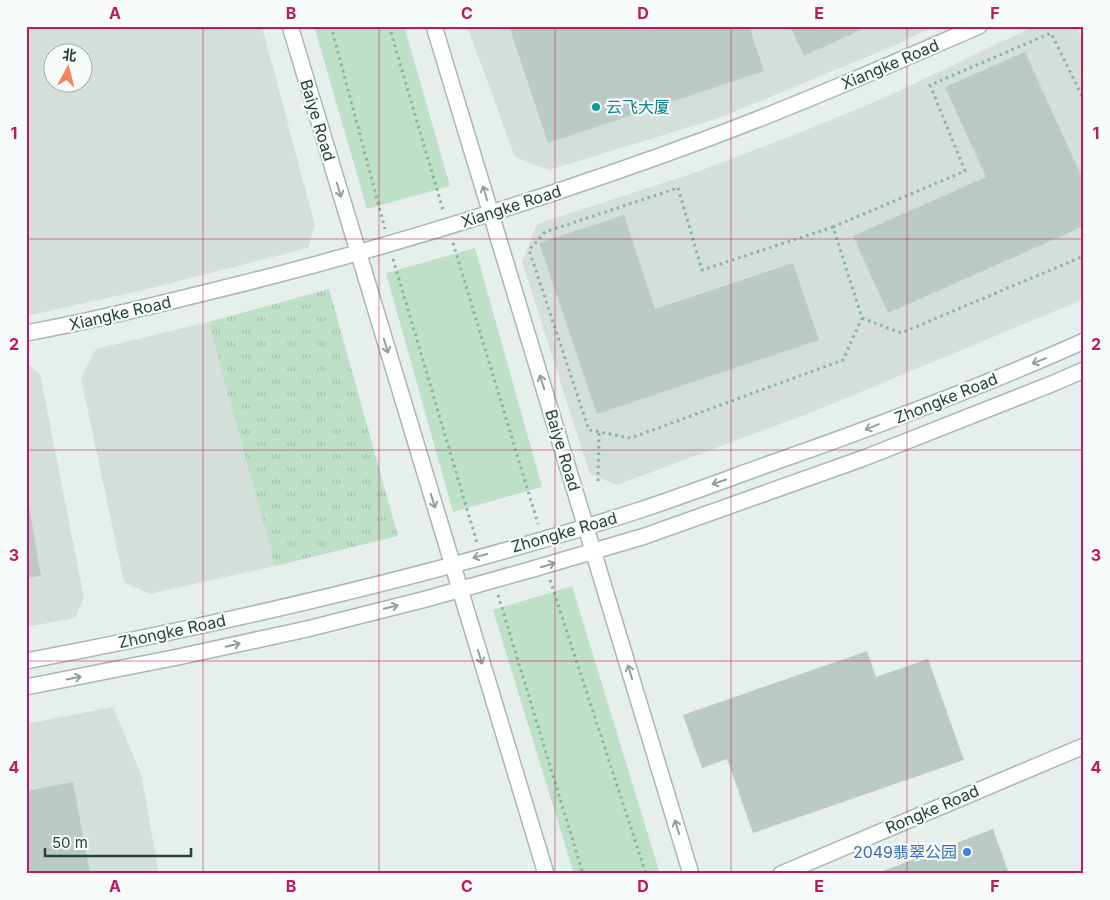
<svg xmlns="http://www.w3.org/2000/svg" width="1110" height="900" viewBox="0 0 1110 900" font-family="Inter,'Noto Sans SC',sans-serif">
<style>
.built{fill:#d4dfda;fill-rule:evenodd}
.green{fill:#bfe0c8}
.park{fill:url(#park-tufts)}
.building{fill:#bbcac4}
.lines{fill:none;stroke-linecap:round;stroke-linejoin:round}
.minor-casing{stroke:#a8b8b2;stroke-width:18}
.path{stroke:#86b3a5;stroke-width:3;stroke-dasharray:2.5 4;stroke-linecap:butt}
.minor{stroke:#fff;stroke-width:15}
.oneway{stroke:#92a09c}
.grid{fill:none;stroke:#c2185b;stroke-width:1;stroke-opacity:0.55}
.culture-dot{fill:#0f9aa8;stroke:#f7fbf9;stroke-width:2}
.shop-dot{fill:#3f7fe0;stroke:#f7fbf9;stroke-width:2}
.labels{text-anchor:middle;stroke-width:4.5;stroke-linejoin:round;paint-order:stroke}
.street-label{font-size:16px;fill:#24423a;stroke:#f7fbf9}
.culture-label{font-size:16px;fill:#0d838f;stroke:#f7fbf9;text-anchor:start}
.shop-label{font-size:16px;fill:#366cbe;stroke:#f7fbf9;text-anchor:end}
.neatline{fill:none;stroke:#c2185b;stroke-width:2}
.grid-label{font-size:16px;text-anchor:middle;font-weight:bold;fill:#c2185b}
</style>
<defs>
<pattern id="park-tufts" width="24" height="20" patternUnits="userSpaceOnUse" patternTransform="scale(1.25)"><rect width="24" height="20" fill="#bfe0c8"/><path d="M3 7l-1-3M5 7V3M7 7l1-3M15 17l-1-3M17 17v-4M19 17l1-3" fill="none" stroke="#a4c1ad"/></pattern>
</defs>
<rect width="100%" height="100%" fill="#e6efeb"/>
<g class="built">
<path d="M 37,26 L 262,26 L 315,226 L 308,248 L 148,289 L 26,316 L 26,29 ZM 82,52 L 82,82 L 52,82 L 52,52 Z"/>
<path d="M 467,26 L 934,26 L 898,44 L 719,118 L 549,170 L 515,157 Z"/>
<path d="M 1035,26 L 1076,26 L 1084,42 L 1084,299 L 815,411 L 617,485 L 590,474 L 522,262 L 537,224 L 697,172 L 804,131 L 886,97 Z"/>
<path d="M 208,322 L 275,566 L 149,594 L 124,582 L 81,378 L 96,349 Z"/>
<path d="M 26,362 L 40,374 L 84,598 L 75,618 L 26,627 Z"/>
<path d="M 113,707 L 141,774 L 159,874 L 26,874 L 26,724 Z"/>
</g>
<g class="green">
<path d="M 314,26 L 404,26 L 450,186 L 367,209 Z"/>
<path d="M 475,248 L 542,487 L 453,512 L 386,273 Z"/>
<path d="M 572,586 L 660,874 L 574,874 L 493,610 Z"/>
</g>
<path class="park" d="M 329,289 L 398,536 L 275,566 L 208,322 Z"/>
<g class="building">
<path d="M 509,26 L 749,26 L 764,71 L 548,143 Z"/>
<path d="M 790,26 L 869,26 L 804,56 Z"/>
<path d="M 1025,52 L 1084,182 L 1084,226 L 888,313 L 853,236 L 986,177 L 945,87 Z"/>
<path d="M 624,215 L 655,309 L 793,263 L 819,340 L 597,414 L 539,243 Z"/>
<path d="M 26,487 L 41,576 L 26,578 Z"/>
<path d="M 867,651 L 876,677 L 928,659 L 964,760 L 753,833 L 727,759 L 702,768 L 683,715 Z"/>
<path d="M 73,782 L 90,874 L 26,874 L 26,791 Z"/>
<path d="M 993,829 L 1009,874 L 875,874 Z"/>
</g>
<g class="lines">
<g class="minor-casing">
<g id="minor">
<path d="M 290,26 L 546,874"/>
<path d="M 434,26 L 691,874"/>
<path d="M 26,333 C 87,322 148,307 208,292 C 378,251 545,199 709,138 C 800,104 889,65 979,26"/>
<path d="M 26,661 C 232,622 437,575 637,511 C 686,495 735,476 783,459 C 885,423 986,385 1084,341"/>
<path d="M 26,687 L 178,657 L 307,629 L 426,599 L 533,569 L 645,536 L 864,458 L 1054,383 L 1084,370"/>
<path d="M 781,874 L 1084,746"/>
</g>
</g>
<g class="path">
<path d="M 331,26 L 385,229"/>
<path d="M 389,26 L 443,210"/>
<path d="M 678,188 L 702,270 L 833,227 L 862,318 L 843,360 L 631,438 L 589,430 L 529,250 L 545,232 Z"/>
<path d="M 833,227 L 965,171 L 930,85 L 1051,33 L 1084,100"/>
<path d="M 453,243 L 538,524"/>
<path d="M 393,259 L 477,543"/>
<path d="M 862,318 L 901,333 L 1084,256"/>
<path d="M 598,481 L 599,432"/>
<path d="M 550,580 L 646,874"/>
<path d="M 498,595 L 583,874"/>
</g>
<use href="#minor" class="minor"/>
</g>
<defs><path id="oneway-shaft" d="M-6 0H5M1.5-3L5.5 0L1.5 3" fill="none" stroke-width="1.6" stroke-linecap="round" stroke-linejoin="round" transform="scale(1.25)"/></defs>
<g class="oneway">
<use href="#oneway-shaft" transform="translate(339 190) rotate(73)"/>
<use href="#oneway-shaft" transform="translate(485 193) rotate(-107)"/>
<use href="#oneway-shaft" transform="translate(386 346) rotate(73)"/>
<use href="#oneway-shaft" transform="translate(1039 361) rotate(158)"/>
<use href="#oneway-shaft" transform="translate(542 382) rotate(-107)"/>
<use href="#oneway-shaft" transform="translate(872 427) rotate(158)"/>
<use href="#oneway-shaft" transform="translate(719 482) rotate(161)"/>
<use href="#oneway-shaft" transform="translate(433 501) rotate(73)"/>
<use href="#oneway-shaft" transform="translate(480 556) rotate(165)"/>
<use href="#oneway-shaft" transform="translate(548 565) rotate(-17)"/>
<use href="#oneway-shaft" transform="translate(391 607) rotate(-14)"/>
<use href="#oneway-shaft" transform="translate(233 645) rotate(-13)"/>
<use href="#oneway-shaft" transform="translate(480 657) rotate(73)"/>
<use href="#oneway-shaft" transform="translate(630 672) rotate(-107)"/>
<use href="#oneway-shaft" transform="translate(74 678) rotate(-11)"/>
<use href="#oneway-shaft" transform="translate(677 827) rotate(-107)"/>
</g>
<path class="grid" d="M 203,26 L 203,874M 379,26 L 379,874M 555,26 L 555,874M 731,26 L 731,874M 907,26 L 907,874M 26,239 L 1084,239M 26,450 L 1084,450M 26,661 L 1084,661"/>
<circle class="culture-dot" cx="596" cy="107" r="5"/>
<circle class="shop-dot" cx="967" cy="852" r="5"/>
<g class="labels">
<g class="street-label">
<text transform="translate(890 64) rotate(-23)" y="6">Xiangke Road</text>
<text transform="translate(318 120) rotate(73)" y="6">Baiye Road</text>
<text transform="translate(511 206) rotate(-18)" y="6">Xiangke Road</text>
<text transform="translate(120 313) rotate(-13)" y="6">Xiangke Road</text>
<text transform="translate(946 398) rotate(-22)" y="6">Zhongke Road</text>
<text transform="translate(563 450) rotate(73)" y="6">Baiye Road</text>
<text transform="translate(564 532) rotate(-16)" y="6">Zhongke Road</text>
<text transform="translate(172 631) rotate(-12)" y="6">Zhongke Road</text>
<text transform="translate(932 809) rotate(-23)" y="6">Rongke Road</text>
</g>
<g class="culture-label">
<text x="606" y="113">云飞大厦</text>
</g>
<g class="shop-label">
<text x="957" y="858">2049翡翠公园</text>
</g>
</g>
<rect width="1110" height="900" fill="none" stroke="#f7fbf9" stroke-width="55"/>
<g transform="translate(68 68) rotate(7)"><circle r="24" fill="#f7fbf9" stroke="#a3b1ad"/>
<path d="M0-4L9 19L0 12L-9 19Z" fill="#f4845f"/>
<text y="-8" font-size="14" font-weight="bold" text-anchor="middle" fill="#24423a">北</text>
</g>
<path d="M45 848v8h146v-8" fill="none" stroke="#24423a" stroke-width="2.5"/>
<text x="52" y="848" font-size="15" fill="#24423a" stroke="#f7fbf9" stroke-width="4" paint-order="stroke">50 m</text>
<rect x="28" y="28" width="1054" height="844" class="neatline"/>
<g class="grid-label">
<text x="115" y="19">A</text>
<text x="291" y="19">B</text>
<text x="467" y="19">C</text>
<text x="643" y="19">D</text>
<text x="819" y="19">E</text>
<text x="995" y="19">F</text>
<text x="14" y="139">1</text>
<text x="1096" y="139">1</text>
<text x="14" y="350">2</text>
<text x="1096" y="350">2</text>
<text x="14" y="561">3</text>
<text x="1096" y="561">3</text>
<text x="14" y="773">4</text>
<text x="1096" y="773">4</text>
<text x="115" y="892">A</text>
<text x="291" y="892">B</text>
<text x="467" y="892">C</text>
<text x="643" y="892">D</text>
<text x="819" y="892">E</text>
<text x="995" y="892">F</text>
</g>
</svg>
